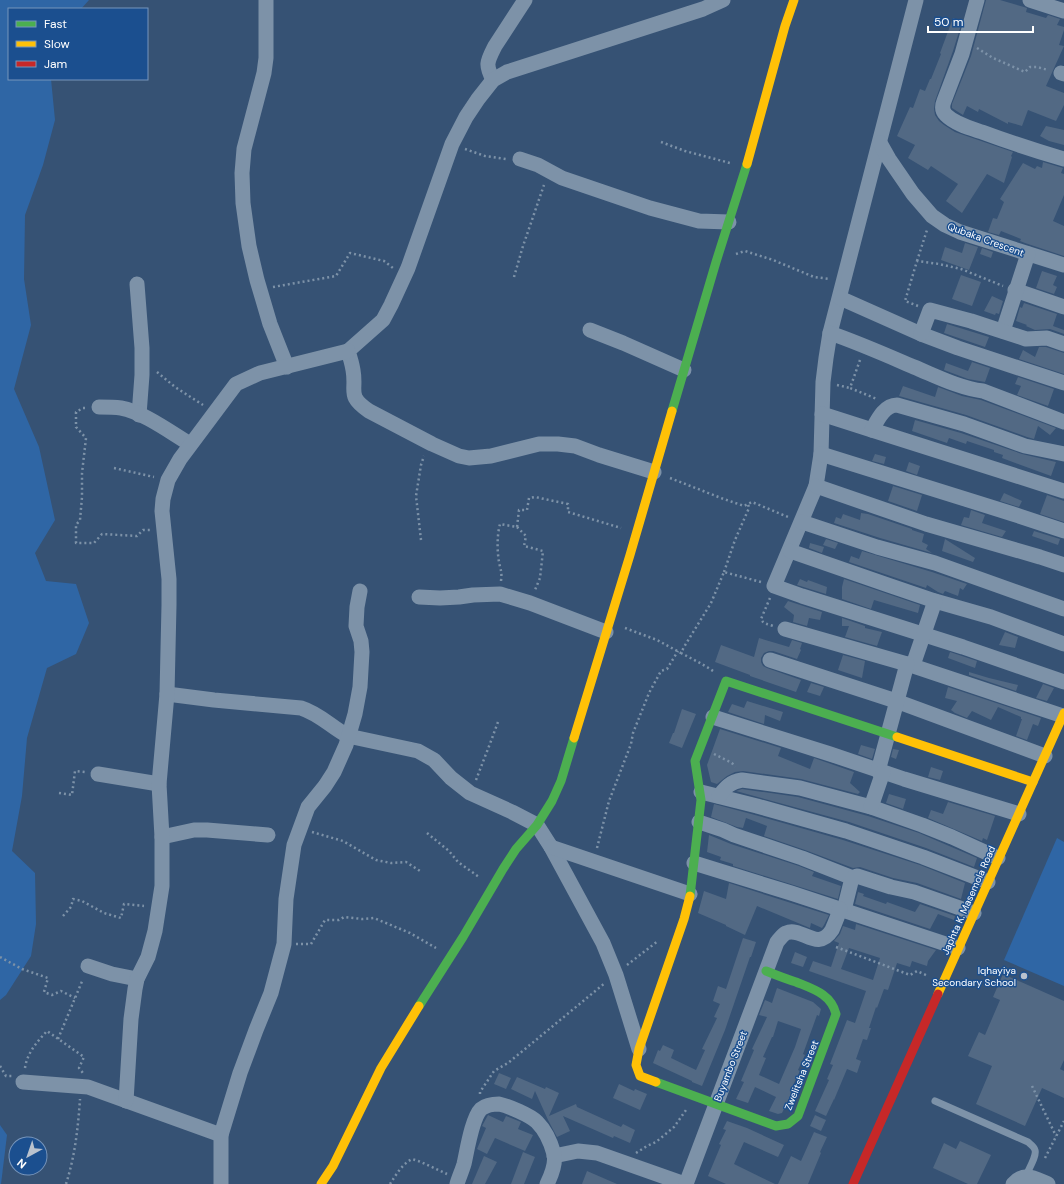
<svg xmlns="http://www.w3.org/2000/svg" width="1064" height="1184" viewBox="0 0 1064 1184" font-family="'DM Sans',sans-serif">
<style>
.green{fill:#2f66a5}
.building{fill:#526984;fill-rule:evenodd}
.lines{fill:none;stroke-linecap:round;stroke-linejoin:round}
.path{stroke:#7d92a8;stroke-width:2.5;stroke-dasharray:2 3;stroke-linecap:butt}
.lane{stroke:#7d92a8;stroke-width:7}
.street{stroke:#7d92a8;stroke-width:15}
.fast{stroke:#4caf50;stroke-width:9}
.slow{stroke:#ffc107;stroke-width:9}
.jam{stroke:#c62828;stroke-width:9}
.poi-dot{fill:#b9c2ce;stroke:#1b4f8f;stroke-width:1.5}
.labels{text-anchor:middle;stroke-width:3;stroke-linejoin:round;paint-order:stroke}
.street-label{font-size:10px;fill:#fff;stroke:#1b4f8f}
.poi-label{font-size:10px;fill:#fff;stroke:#1b4f8f;text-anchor:end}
</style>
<rect width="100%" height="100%" fill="#365274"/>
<g class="green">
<path d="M 0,0 L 89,0 L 81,9 L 9,9 L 9,79 L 51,79 L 55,120 L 43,165 L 25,215 L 24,279 L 31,325 L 14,389 L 39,447 L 55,520 L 35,553 L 46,581 L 76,584 L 89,623 L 76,654 L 47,668 L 27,738 L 22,796 L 12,851 L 35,873 L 36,924 L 31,956 L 6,995 L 0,1000 Z"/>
<path d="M 1057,838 L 1064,842 L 1064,986 L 1004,960 Z"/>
<path d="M 0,1125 L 7,1135 L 1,1184 L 0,1184 Z"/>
</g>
<g class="building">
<path d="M 986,0 L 1000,0 L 1024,7 L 1027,8 L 1026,12 L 1046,18 L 1048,15 L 1060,19 L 1057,25 L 1064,27 L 1064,30 L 1059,45 L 1064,46 L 1046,86 L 1064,93 L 1064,105 L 1056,121 L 1028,110 L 1022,126 L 1008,122 L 1008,124 L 979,109 L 978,112 L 967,106 L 963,115 L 952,108 L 952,104 L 971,56 Z"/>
<path d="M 953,18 L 962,22 L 953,51 L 935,101 L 934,109 L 935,115 L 939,121 L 944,125 L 955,132 L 1013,152 L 1011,156 L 1012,157 L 1004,183 L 987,174 L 962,213 L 946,201 L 958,184 L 931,166 L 928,170 L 908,158 L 915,145 L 897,136 L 910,107 L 913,108 L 920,89 L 925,91 L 930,79 L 931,79 L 941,54 L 940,53 Z"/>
<path d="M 1046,126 L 1064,130 L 1064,145 L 1049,141 L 1040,136 Z"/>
<path d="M 1043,162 L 1063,168 L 1061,173 L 1064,174 L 1064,195 L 1053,221 L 1064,226 L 1064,256 L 1025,243 L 1020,241 L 1021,239 L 1001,231 L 999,235 L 988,232 L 993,218 L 997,219 L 1004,202 L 1000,199 L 1023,163 L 1035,169 L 1037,166 L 1042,168 Z"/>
<path d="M 965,243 L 978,247 L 969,270 L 941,260 L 945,247 L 962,253 Z"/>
<path d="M 982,248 L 993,252 L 991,258 L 980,254 Z"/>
<path d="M 1042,271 L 1057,276 L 1053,285 L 1057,287 L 1054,294 L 1036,288 Z"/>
<path d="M 961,275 L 981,282 L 972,306 L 952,299 Z"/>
<path d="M 992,296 L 1003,301 L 999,314 L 996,313 L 995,315 L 984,311 Z"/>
<path d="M 1024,303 L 1057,314 L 1053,326 L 1064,330 L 1064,334 L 1050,329 L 1035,330 L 1026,326 L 1027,325 L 1016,321 L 1020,307 L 1022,308 Z"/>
<path d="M 947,324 L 989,337 L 985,347 L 944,333 Z"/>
<path d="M 1039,347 L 1046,347 L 1064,353 L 1064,374 L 1019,359 L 1023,350 L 1035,357 Z"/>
<path d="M 972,362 L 990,368 L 985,382 L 968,379 L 944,370 L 946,363 L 968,371 Z"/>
<path d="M 1018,377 L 1054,389 L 1048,406 L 1017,395 L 1021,386 L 1015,384 Z"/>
<path d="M 903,386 L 935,397 L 938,387 L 962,396 L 981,400 L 1056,428 L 1050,435 L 1038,426 L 1034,439 L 1027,437 L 966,415 L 899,396 Z"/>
<path d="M 915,420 L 961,433 L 1022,454 L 1056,462 L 1051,476 L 1002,458 L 1003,455 L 994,452 L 994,450 L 967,441 L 966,444 L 949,438 L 947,443 L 912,431 Z"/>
<path d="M 875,454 L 886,457 L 884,464 L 872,461 Z"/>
<path d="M 909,462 L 920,466 L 917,475 L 906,471 Z"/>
<path d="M 893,486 L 922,495 L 917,511 L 888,501 Z"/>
<path d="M 1004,493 L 1022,501 L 1019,507 L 1000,501 Z"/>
<path d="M 1047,495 L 1064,501 L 1064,522 L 1040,514 Z"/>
<path d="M 971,510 L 985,515 L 982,523 L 1006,531 L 1002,537 L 961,525 L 964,517 L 969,518 Z"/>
<path d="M 861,513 L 868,514 L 912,529 L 912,530 L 924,534 L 922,542 L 928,545 L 926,549 L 932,553 L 880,538 L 834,523 L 836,517 L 841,519 L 843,514 L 860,520 Z"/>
<path d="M 1034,531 L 1060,539 L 1058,545 L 1032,536 Z"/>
<path d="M 826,539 L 838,543 L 835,549 L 823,545 Z"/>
<path d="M 945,539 L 975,558 L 973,562 L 942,551 Z"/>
<path d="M 810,543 L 824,547 L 822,553 L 809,548 Z"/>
<path d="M 862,551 L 932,572 L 967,584 L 963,590 L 960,588 L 958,596 L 945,591 L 943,594 L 938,592 L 927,585 L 926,588 L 849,562 L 851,556 L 859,559 Z"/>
<path d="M 800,579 L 807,582 L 808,580 L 827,587 L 826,594 L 797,585 Z"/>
<path d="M 844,579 L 920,605 L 918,613 L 874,600 L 871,609 L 842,599 L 842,587 Z"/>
<path d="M 788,601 L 822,612 L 820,620 L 809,618 L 807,626 L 793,622 L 794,615 L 784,607 Z"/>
<path d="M 842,618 L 865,626 L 865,628 L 882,632 L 877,646 L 845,637 L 849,626 L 842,626 Z"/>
<path d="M 1005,632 L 1018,637 L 1015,648 L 999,645 Z"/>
<path d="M 759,638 L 789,647 L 792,640 L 802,643 L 800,649 L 801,650 L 797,659 L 773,651 L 769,651 L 764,653 L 761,658 L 761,662 L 763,666 L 767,668 L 801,680 L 796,692 L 750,676 L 750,675 L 715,662 L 721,645 L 754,657 Z"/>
<path d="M 950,652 L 977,661 L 975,668 L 948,658 Z"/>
<path d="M 843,655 L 865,661 L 862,678 L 838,670 Z"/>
<path d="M 969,672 L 989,678 L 1018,685 L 1016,691 L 969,675 Z"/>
<path d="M 811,683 L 824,687 L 820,696 L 807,692 Z"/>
<path d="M 1043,684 L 1054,688 L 1047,701 L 1036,698 Z"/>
<path d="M 948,687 L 1041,718 L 1038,726 L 1033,724 L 1027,740 L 1016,736 L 1022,719 L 1021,719 L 1021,717 L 998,707 L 991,720 L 972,711 L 967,718 L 955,713 L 951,710 L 957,701 L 945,698 Z"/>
<path d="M 747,701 L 783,712 L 780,721 L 765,715 L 764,724 L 728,712 L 732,704 L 744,708 Z"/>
<path d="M 682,709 L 696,714 L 682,748 L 669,743 L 673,733 L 674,733 Z"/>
<path d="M 720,729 L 781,748 L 778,756 L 810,769 L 814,758 L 854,772 L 850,783 L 860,792 L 858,794 L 801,779 L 743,771 L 735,772 L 727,776 L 717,784 L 711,782 L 707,765 Z"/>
<path d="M 861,745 L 875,749 L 872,759 L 858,754 Z"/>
<path d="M 893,749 L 899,750 L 896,759 L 891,757 Z"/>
<path d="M 931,767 L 943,771 L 940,780 L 928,777 Z"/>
<path d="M 742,789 L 798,797 L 868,816 L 919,833 L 977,858 L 974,867 L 926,848 L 849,822 L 736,791 Z"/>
<path d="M 889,794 L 906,799 L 903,809 L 886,803 Z"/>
<path d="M 948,802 L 995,816 L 987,840 L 983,838 L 982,841 L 928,818 L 931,810 L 943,814 Z"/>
<path d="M 714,804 L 755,815 L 843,840 L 920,865 L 965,883 L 961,899 L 917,883 L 893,878 L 860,867 L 853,868 L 805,850 L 764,836 L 767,826 L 746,818 L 743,828 L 737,827 L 711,817 Z"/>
<path d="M 709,835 L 731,844 L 799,866 L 814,872 L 812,876 L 841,886 L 838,899 L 733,866 L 733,864 L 720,860 L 721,857 L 707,852 Z"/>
<path d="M 729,883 L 788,902 L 829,915 L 824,925 L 822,928 L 811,923 L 810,928 L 757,906 L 745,935 L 726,926 L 726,925 L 698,913 L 704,891 L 726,899 Z"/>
<path d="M 858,892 L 864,894 L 863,896 L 886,904 L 887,902 L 915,912 L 920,904 L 955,916 L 954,920 L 938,914 L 930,929 L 855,904 Z"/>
<path d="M 856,924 L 936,950 L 928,961 L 927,966 L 912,961 L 910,967 L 897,963 L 888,990 L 884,989 L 877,1008 L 876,1007 L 869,1028 L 871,1028 L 867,1040 L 863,1039 L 856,1059 L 861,1061 L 857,1073 L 847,1069 L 834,1100 L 834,1099 L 826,1116 L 815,1111 L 829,1080 L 827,1079 L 833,1065 L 830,1064 L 847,1020 L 855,1023 L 866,991 L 809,971 L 813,961 L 831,967 L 839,943 L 834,941 L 840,934 L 843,926 L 855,930 ZM 849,948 L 880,958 L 873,980 L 841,969 Z"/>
<path d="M 743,938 L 756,942 L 751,957 L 750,957 L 725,1030 L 702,1086 L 692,1082 L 692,1081 L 653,1063 L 658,1050 L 660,1051 L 663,1045 L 674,1050 L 671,1058 L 696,1070 L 705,1050 L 702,1049 L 717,1018 L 714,1017 L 720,1004 L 713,1001 L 718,986 L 726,989 Z"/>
<path d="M 795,952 L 807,957 L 803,967 L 791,963 Z"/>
<path d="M 1003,974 L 1064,1001 L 1064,1060 L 1060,1069 L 1064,1071 L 1064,1098 L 1042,1088 L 1025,1126 L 976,1104 L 992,1066 L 968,1056 L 979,1032 L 985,1035 L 1000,1000 L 993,997 Z"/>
<path d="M 777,988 L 813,1002 L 821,1009 L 819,1016 L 817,1015 L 803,1054 L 805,1055 L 798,1070 L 800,1071 L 792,1087 L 794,1088 L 782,1113 L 778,1114 L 769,1111 L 776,1097 L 755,1087 L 748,1103 L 736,1099 L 744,1082 L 741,1081 L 754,1050 L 752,1049 L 767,1017 L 759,1015 L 765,1000 L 772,1003 ZM 778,1021 L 801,1029 L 795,1047 L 779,1084 L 759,1075 L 766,1058 L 763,1057 L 772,1037 L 773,1037 Z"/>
<path d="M 499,1073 L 511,1078 L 506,1089 L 494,1084 Z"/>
<path d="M 517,1077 L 545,1089 L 546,1087 L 559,1093 L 549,1116 L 576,1104 L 577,1107 L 621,1127 L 623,1124 L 635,1130 L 630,1143 L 614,1136 L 613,1138 L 563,1116 L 570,1131 L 557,1137 L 548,1120 L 535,1091 L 532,1099 L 511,1089 Z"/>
<path d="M 619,1084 L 634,1091 L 635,1089 L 647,1094 L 640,1110 L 613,1098 Z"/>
<path d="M 488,1115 L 503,1122 L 506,1116 L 521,1122 L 518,1129 L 533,1135 L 525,1151 L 495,1138 L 487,1154 L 477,1149 L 486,1128 L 482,1126 Z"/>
<path d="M 815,1115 L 826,1120 L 821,1131 L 810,1126 Z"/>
<path d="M 727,1121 L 747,1128 L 784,1145 L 778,1157 L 744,1142 L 734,1164 L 775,1184 L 726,1184 L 708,1176 L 721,1145 L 719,1144 L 726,1130 L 723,1129 Z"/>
<path d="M 814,1132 L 827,1137 L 820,1152 L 821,1153 L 808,1184 L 778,1184 L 791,1156 L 801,1161 Z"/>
<path d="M 960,1141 L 991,1155 L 977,1184 L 968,1184 L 933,1168 L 944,1143 L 956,1149 Z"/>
<path d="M 523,1152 L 535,1157 L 524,1184 L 511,1184 Z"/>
<path d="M 484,1156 L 497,1162 L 485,1184 L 472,1184 Z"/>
<path d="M 587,1171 L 617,1184 L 582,1184 Z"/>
</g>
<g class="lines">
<g class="path">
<path d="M 977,48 L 993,58 L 1025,72 L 1030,67 L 1037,67 L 1048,70"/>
<path d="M 661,142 L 685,151 L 730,163"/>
<path d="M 465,149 L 485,156 L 506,159"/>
<path d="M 736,254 L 745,251 L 773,260 L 814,277 L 830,279"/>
<path d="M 917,261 L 927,230"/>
<path d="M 514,277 L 523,246 L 544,185"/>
<path d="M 273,287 L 336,276 L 350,253 L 384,261 L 393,268"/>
<path d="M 918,306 L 905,301 L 917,261 L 939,264 L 961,269 L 1003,286"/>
<path d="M 860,360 L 850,388 L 877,399"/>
<path d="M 157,372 L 175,387 L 203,405"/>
<path d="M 837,385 L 850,388"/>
<path d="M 85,408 L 83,408 L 76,412 L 76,427 L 86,438 L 82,473 L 82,497 L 80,520 L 76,525 L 76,543 L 94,543 L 102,534 L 137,536 L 143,530 L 150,530"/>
<path d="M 114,468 L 154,477"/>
<path d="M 670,478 L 721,498 L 744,506 L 752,502 L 788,517"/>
<path d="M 517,527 L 526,536 L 524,546 L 543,551 L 540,578 L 535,590"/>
<path d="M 421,540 L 416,496 L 421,465 L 424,456"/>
<path d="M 724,572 L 735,540 L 749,508 L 748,504"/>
<path d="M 501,581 C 502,571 501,572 499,562 C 497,550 497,535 500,524 L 517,527 L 519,510 L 527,510 L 529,498 L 535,497 L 568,504 L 568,512 L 621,528"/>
<path d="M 770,598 L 761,619 C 763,624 768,624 773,626"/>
<path d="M 625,628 L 657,640 L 681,653"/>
<path d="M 713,671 C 703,664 692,659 681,653 L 684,647 L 711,603 L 724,572 L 761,582"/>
<path d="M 714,754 L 732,763 L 735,767"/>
<path d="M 476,780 L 491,741 L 498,722"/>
<path d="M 59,793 L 72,795 L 75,771 L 85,772"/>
<path d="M 312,832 L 343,841 L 376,860 L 391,863 L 406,862 L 420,871"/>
<path d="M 427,833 L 449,851 L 458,862 L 479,877"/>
<path d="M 597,848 L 609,801 L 631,744 L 633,733 L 649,693 L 661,671 L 667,669 L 678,651"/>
<path d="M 63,916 L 71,907 L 73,899 L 82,901 L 104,913 L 121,918 L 124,904 L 144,906"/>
<path d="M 296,944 L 311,944 L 325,920 L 339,920 L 344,917 L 362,919 L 374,918 L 410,933 L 436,948"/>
<path d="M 836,947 L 910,975 L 917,971 L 928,976"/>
<path d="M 0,957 L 22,969 L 48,978 L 44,992 L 52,995 L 61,991 L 75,998"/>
<path d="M 627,965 L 658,941"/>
<path d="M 58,1039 L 83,979"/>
<path d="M 0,1066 L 6,1076 L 12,1076"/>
<path d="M 25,1068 C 27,1053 37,1042 47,1031 L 84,1057 L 79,1068 L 83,1073"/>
<path d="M 1032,1086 L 1056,1136"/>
<path d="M 480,1094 L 480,1092 L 494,1071 L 508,1063 L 605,983"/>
<path d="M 636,1153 L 647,1146 L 656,1142 L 674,1127 L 686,1110"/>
<path d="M 1045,1158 L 1064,1121"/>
<path d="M 66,1184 C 75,1156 78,1128 80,1099"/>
<path d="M 390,1184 C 396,1175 402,1164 412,1159 L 421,1162 L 447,1174"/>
</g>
<path class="lane" d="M 935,1101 L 1028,1142 C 1030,1144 1034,1146 1035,1150 C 1037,1156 1028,1170 1026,1176"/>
<g class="street">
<path d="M 266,0 L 266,58 L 264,73 L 244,149 L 242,173 L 243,203 L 249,246 L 257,280 L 270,324 L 287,367"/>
<path d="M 916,0 L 830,333 L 826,358 L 823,382 L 821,454 L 816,486 L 774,586 L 802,596 L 963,647 L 1064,682"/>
<path d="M 977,0 L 962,54 L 944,101 C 942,106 942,111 946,115 C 955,124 970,128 982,132 C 1009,142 1036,151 1064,159"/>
<path d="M 1030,0 L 1064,11"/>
<path d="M 1061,73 L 1064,74"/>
<path d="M 493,80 C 485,64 487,62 495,46 L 525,0"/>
<path d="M 880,143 L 889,159 L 913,194 L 932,216 L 945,225 L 960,232 L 1064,265"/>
<path d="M 520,159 L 538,165 L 562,178 L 650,208 L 699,221 L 729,222"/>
<path d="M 137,284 L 142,348 L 142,375 L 139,415"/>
<path d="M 1015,290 L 1064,307"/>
<path d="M 840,298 L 921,334 L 958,348 L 1064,383"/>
<path d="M 590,330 L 623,343 L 684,370"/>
<path d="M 1003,331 L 1028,254"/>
<path d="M 830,333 C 859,343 886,355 914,367 C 936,376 959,388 983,391 L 1064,422"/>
<path d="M 921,334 L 930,310 L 971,321 L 1026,339 L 1047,338 L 1064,344"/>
<path d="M 99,407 C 106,407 114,407 121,408 C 143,412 170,432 190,444"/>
<path d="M 822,414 L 872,430"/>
<path d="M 821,454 L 1013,514 L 1064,531"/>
<path d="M 1064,454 L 1025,446 L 964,424 L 897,405 C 884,405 877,421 872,430 L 1064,491"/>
<path d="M 654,472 L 599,455 L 575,446 L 558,444 L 539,444 L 491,456 L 469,458 L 459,456 L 432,444 L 369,411 C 346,395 357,392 353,370 C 352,364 350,357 348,351 L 383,320 L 391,305 L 408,268 L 452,144 L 466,117 L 478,99 L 493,80 L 507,72 L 703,9 L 723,0"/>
<path d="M 816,486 L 926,524 L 1040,557 L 1064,565"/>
<path d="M 802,522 L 877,547 L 935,563 L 1064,609"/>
<path d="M 790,551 L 888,585 L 935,601 L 991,617 L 1064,644"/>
<path d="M 419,597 L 440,598 L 459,597 L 473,595 L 500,594 L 530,603 L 606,632"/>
<path d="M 785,629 L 907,664 L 1063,716"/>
<path d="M 770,660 L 896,701 L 1045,756"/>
<path d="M 913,665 L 935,601"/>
<path d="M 167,694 L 214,700 L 301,708 C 320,714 331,727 348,736 L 418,751 L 434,760 L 451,778 L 470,793 L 512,812 L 537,825 L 551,847 L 603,943 L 616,975 L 639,1049"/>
<path d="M 713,717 L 830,754 L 904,779 L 1019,814"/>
<path d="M 878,771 L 907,664"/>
<path d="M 98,774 L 159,784"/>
<path d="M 701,792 L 757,806 L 846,831 L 923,857 L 988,882"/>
<path d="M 719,796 C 726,787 730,782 742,780 L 800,788 L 871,807 L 922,825 L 952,837 L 998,858"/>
<path d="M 871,807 L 883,772"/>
<path d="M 699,822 L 723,830 L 734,835 L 802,858 L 853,878"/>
<path d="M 162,837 L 194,830 L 207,830 L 268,835"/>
<path d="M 551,847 L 690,894"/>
<path d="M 694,863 L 791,893 L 958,948"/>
<path d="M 844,910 L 851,882 L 853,878 L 857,876 L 891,887 L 914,892 L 974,913"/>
<path d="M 88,966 L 112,974 L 137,979"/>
<path d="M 23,1082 L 88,1087 L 221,1135"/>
<path d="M 126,1101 L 131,1019 L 135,989 L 137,979 L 148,957 L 155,931 L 162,886 L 162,837 L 159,784 L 167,694 L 169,605 L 169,579 L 162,511 L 163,499 L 168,480 L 180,459 L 236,384 L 260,373 L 348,351"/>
<path d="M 554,1156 L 578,1151 L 597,1153 L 685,1184"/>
<path d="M 221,1184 L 221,1135 L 240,1073 L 256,1030 L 271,993 L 284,944 L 286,899 L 294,845 L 308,807 L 325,786 L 334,772 L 346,745 L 355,714 L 360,687 L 362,652 L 361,641 L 356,626 L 357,607 L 360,591"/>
<path d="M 457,1184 C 459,1177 462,1171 464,1164 C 467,1151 472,1118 481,1109 C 486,1105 493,1104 499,1104 C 508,1106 530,1115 537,1122 C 545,1130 551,1143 554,1154 C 556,1163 551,1176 547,1184"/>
<path d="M 686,1184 L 777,942 C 780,939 782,935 786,933 C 802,926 817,953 832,930 C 835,923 838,916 840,909"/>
<path d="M 1013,1184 C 1025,1171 1034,1178 1048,1184"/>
</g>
<g class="fast">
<path d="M 672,411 L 716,262 L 747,164"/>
<path d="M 690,896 L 701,800 L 695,761 L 726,681 L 897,737"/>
<path d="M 419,1006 L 463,937 L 503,869 L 516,849 L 537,825 L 552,801 L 561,781 L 574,738"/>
<path d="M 656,1082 L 776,1126 L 788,1124 L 798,1116 L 836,1014 C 831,994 813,989 796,982 C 786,979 776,975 766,971"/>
</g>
<g class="slow">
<path d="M 747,164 L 785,26 L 794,0"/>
<path d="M 897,737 L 1033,782"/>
<path d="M 574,738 L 630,555 L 672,411"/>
<path d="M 938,994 L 1064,713"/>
<path d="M 656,1082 L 640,1076 L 636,1065 L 639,1049 L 684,919 L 690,896"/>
<path d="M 321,1184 L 333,1166 L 381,1068 L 419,1006"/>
</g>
<path class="jam" d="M 853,1184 L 938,994"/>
</g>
<circle class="poi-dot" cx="1024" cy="976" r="4"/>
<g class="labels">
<g class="street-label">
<text transform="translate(986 239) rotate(20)" y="4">Qubaka Crescent</text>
<text transform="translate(968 900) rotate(-66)" y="4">Japhta K. Masemola Road</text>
<text transform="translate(730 1066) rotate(-69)" y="4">Buyambo Street</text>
<text transform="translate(801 1075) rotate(-68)" y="4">Zwelitsha Street</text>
</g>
<g class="poi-label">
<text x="1016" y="974">Iqhayiya<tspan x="1016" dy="12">Secondary School</tspan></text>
</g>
</g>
<rect x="8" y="8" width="140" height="72" fill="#1b4f8f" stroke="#7695bc"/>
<rect x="16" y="21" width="20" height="6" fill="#4caf50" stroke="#7695bc"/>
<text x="44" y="28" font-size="12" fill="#ffffff">Fast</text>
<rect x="16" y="41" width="20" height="6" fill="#ffc107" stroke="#7695bc"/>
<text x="44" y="48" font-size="12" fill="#ffffff">Slow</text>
<rect x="16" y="61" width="20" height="6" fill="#c62828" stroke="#7695bc"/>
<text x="44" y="68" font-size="12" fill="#ffffff">Jam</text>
<g transform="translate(28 1156) rotate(220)"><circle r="19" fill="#1b4f8f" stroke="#7695bc"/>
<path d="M0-3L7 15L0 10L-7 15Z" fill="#b9c2ce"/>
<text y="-6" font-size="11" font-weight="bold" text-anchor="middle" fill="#ffffff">N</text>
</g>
<path d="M928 26v6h105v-6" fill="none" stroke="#ffffff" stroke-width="2"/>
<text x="934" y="26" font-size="12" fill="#ffffff" stroke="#1b4f8f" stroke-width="3" paint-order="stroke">50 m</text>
</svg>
